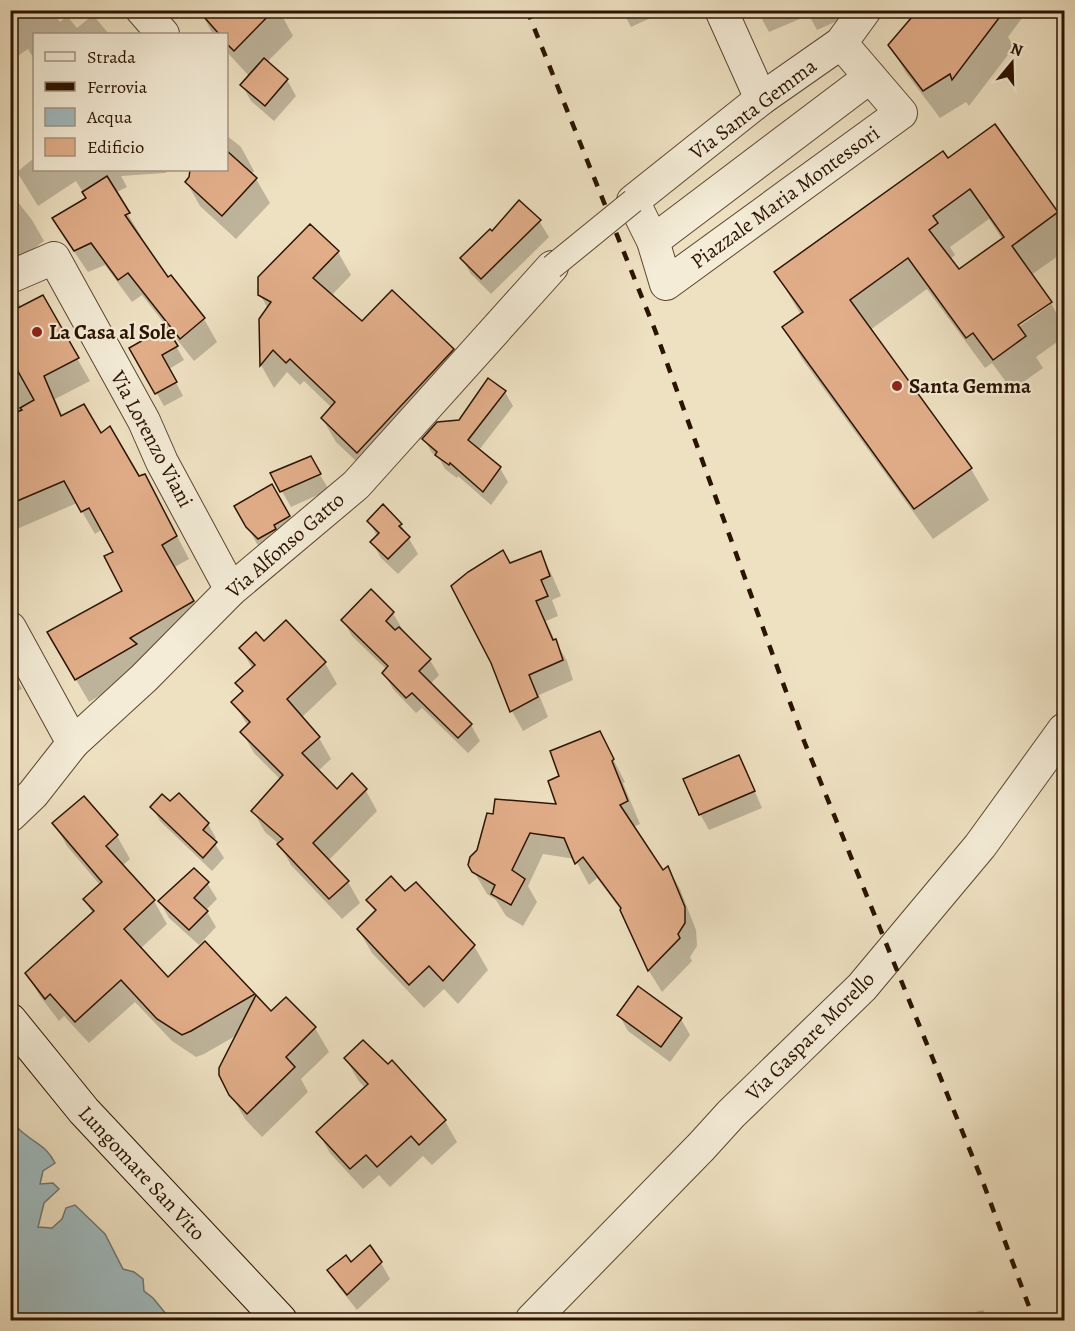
<svg xmlns="http://www.w3.org/2000/svg" width="1075" height="1331" viewBox="0 0 1075 1331" font-family="Alegreya,serif">
<style>
.water{fill:#9fbabe;stroke:#717772;stroke-width:1.5}
.shadow{fill:#0003;fill-rule:evenodd}
.building{fill:#e2ae8a;stroke:#2b1300;stroke-width:1.5;fill-rule:evenodd}
.lines{fill:none;stroke-linecap:round;stroke-linejoin:round}
.minor-casing{stroke:#5c4630;stroke-width:34}
.tertiary-casing{stroke:#5c4630;stroke-width:35}
.secondary-casing{stroke:#2b1300;stroke-width:35}
.minor{stroke:#f4ecd7;stroke-width:32}
.tertiary{stroke:#f4ecd7;stroke-width:33}
.secondary{stroke:#f4ecd7;stroke-width:33}
.rail{stroke:#2b1300;stroke-width:4.5;stroke-dasharray:10 10;stroke-linecap:butt}
.pedestrian-bridge-casing{stroke:#5c4630;stroke-width:26;stroke-linecap:butt}
.pedestrian-bridge{stroke:#f4ecd7;stroke-width:24}
.poi-dot{fill:#8f2418;stroke:#f4ecd7;stroke-width:2}
.labels{text-anchor:middle;stroke-width:4.5;stroke-linejoin:round;paint-order:stroke}
.street-label{font-size:21px;fill:#2b1300;stroke:#f4ecd7}
.poi-label{font-size:21px;font-weight:bold;fill:#2b1300;stroke:#f4ecd7;text-anchor:start}
</style>
<rect width="100%" height="100%" fill="#eee1c2"/>
<filter id="stains"><feTurbulence type="fractalNoise" baseFrequency=".00333" numOctaves="4"/><feColorMatrix values="0 0 0 0 .2 0 0 0 0 .09 0 0 0 0 .02 0 0 0 .5 -.17"/></filter>
<radialGradient id="worn" r=".72"><stop offset=".6" stop-color="#630" stop-opacity="0"/><stop offset="1" stop-color="#630" stop-opacity=".3"/></radialGradient>
<path class="water" d="M 10,1122 C 16,1125 20,1131 26,1135 C 38,1145 47,1147 55,1163 L 43,1171 L 40,1184 L 53,1183 L 59,1189 L 44,1203 L 38,1227 L 52,1228 L 62,1219 L 66,1208 L 75,1205 L 105,1234 L 123,1269 L 134,1272 L 143,1279 L 144,1291 L 153,1298 L 171,1320 L 11,1320 Z"/>
<g class="shadow">
<path d="M 10,10 L 52,10 L 60,22 L 67,16 L 77,28 L 93,15 L 109,34 L 34,34 L 34,59 L 28,49 L 10,61 Z"/>
<path d="M 201,10 L 281,10 L 280,12 L 293,36 L 267,62 L 287,80 L 296,96 L 274,121 L 251,101 L 242,85 L 250,77 L 226,51 L 226,34 L 213,34 L 200,11 Z"/>
<path d="M 359,10 L 372,10 L 364,17 Z"/>
<path d="M 622,10 L 668,10 L 631,27 Z"/>
<path d="M 757,10 L 841,10 L 844,18 L 817,30 L 809,15 L 769,32 Z"/>
<path d="M 919,10 L 1028,10 L 1008,37 L 1014,47 L 969,106 L 966,102 L 940,118 L 906,73 L 890,45 Z"/>
<path d="M 995,126 L 1057,213 L 1064,226 L 1064,252 L 1031,275 L 1011,329 L 1013,331 L 1050,305 L 1050,302 L 1064,326 L 1064,337 L 1036,357 L 1043,368 L 1012,390 L 992,363 L 985,368 L 927,289 L 870,330 L 971,469 L 989,500 L 933,539 L 802,359 L 784,328 L 801,315 L 776,273 L 948,160 ZM 989,219 L 1003,240 L 959,272 L 950,259 L 955,255 L 950,247 Z"/>
<path d="M 226,135 L 241,147 L 254,171 L 251,175 L 256,179 L 270,203 L 236,239 L 200,206 L 187,183 L 191,178 L 192,170 L 226,170 Z"/>
<path d="M 34,158 L 34,170 L 170,170 L 165,173 L 121,176 L 127,187 L 115,193 L 141,236 L 139,238 L 167,279 L 204,319 L 217,342 L 194,361 L 142,295 L 132,302 L 105,265 L 88,272 L 67,241 L 55,219 L 87,199 L 76,181 L 38,206 L 17,172 Z"/>
<path d="M 10,192 L 32,220 L 44,241 L 13,264 L 10,264 Z"/>
<path d="M 539,221 L 549,237 L 491,294 L 471,274 L 462,259 L 492,233 Z"/>
<path d="M 338,252 L 351,275 L 331,296 L 362,323 L 453,350 L 467,373 L 371,475 L 336,442 L 322,418 L 332,408 L 304,381 L 300,385 L 287,372 L 274,388 L 261,365 L 261,320 L 268,309 L 260,294 Z"/>
<path d="M 42,297 L 90,381 L 55,399 L 63,417 L 100,435 L 157,498 L 189,559 L 173,568 L 206,624 L 149,667 L 89,702 L 49,633 L 124,592 L 115,553 L 101,530 L 95,534 L 77,503 L 10,532 L 10,308 L 19,303 L 21,308 Z"/>
<path d="M 166,329 L 184,360 L 169,369 L 183,396 L 164,406 L 131,348 Z"/>
<path d="M 488,380 L 505,392 L 513,406 L 479,450 L 500,468 L 508,482 L 491,505 L 458,476 L 457,478 L 445,469 L 440,460 L 432,453 L 424,439 L 460,421 Z"/>
<path d="M 310,458 L 329,490 L 291,507 L 272,474 Z"/>
<path d="M 272,486 L 298,532 L 268,555 L 257,544 L 236,506 Z"/>
<path d="M 369,521 L 401,525 L 418,554 L 398,574 L 381,558 L 372,542 L 377,536 Z"/>
<path d="M 540,553 L 551,573 L 561,596 L 552,600 L 558,616 L 546,621 L 555,641 L 567,661 L 573,680 L 539,695 L 548,717 L 523,731 L 512,711 L 510,565 Z"/>
<path d="M 393,613 L 402,629 L 400,631 L 430,660 L 439,675 L 430,684 L 471,725 L 480,741 L 468,753 L 422,708 L 416,713 L 393,689 L 384,673 L 387,670 L 352,636 L 343,620 Z"/>
<path d="M 264,643 L 325,663 L 337,684 L 301,718 L 319,738 L 331,759 L 318,771 L 337,791 L 365,789 L 377,811 L 328,861 L 348,882 L 360,903 L 342,919 L 291,865 L 280,845 L 265,832 L 253,811 L 281,780 L 254,753 L 242,732 L 248,726 L 233,702 L 243,693 L 237,683 L 253,669 L 241,649 Z"/>
<path d="M 10,668 L 22,689 L 10,694 Z"/>
<path d="M 599,732 L 625,782 L 623,783 L 640,824 L 633,827 L 663,872 L 668,868 L 680,889 L 696,930 L 697,946 L 690,957 L 692,961 L 662,992 L 649,971 L 623,913 L 597,878 L 589,885 L 575,859 L 543,854 L 528,886 L 537,902 L 523,926 L 506,916 L 496,900 L 487,894 L 470,865 L 558,806 L 561,777 Z"/>
<path d="M 738,757 L 747,773 L 762,808 L 709,830 L 700,814 Z"/>
<path d="M 10,778 L 21,797 L 10,828 Z"/>
<path d="M 84,798 L 117,836 L 130,859 L 122,866 L 154,901 L 167,924 L 140,949 L 167,979 L 205,944 L 271,1013 L 315,1028 L 329,1052 L 301,1079 L 308,1092 L 262,1137 L 245,1119 L 231,1095 L 237,1035 L 204,1054 L 196,1057 L 172,1041 L 135,1002 L 89,1043 L 64,1016 L 59,1021 L 40,996 L 27,974 L 93,914 L 84,899 L 100,885 L 67,846 L 54,823 Z"/>
<path d="M 170,803 L 208,824 L 216,838 L 213,841 L 224,858 L 212,871 L 160,821 L 152,807 Z"/>
<path d="M 207,883 L 217,899 L 206,910 L 216,927 L 199,945 L 169,918 L 160,902 Z"/>
<path d="M 405,893 L 474,946 L 488,970 L 458,1004 L 444,989 L 424,1008 L 372,953 L 358,929 L 376,913 L 368,900 Z"/>
<path d="M 619,1015 L 681,1019 L 690,1035 L 670,1062 L 628,1031 Z"/>
<path d="M 346,1059 L 388,1066 L 392,1062 L 445,1121 L 457,1142 L 432,1165 L 423,1156 L 390,1187 L 379,1175 L 363,1189 L 330,1153 L 318,1132 L 365,1088 L 358,1080 Z"/>
<path d="M 381,1263 L 390,1279 L 357,1310 L 338,1286 L 329,1270 L 351,1264 Z"/>
<path d="M 983,1310 L 990,1320 L 976,1320 L 975,1312 Z"/>
</g>
<g class="building">
<path d="M 198,10 L 274,10 L 234,51 L 226,43 L 226,34 L 219,34 Z"/>
<path d="M 918,10 L 987,10 L 999,18 L 952,80 L 950,74 L 923,91 L 888,45 Z"/>
<path d="M 264,58 L 288,79 L 265,106 L 240,85 Z"/>
<path d="M 995,124 L 1058,212 L 1012,246 L 1052,302 L 1018,325 L 1026,336 L 993,360 L 973,333 L 966,338 L 908,258 L 850,300 L 972,468 L 914,509 L 782,327 L 803,312 L 774,272 L 943,151 L 948,158 ZM 970,189 L 1004,237 L 959,269 L 929,230 L 938,223 L 933,216 Z"/>
<path d="M 226,150 L 257,178 L 222,216 L 185,182 L 189,177 L 190,170 L 226,170 Z"/>
<path d="M 107,176 L 130,213 L 125,215 L 168,277 L 171,275 L 205,318 L 180,339 L 128,273 L 118,280 L 91,243 L 74,251 L 52,218 L 86,198 L 82,192 Z"/>
<path d="M 519,200 L 541,220 L 481,279 L 460,258 L 490,229 L 492,231 Z"/>
<path d="M 310,224 L 339,251 L 313,278 L 362,321 L 392,290 L 454,349 L 357,453 L 321,418 L 335,402 L 290,359 L 286,363 L 273,350 L 260,366 L 259,319 L 271,302 L 258,295 L 258,277 Z"/>
<path d="M 43,295 L 79,358 L 44,376 L 61,416 L 84,404 L 101,433 L 110,426 L 139,476 L 145,474 L 177,536 L 162,545 L 194,601 L 130,638 L 137,644 L 75,680 L 47,632 L 122,591 L 104,556 L 113,552 L 89,508 L 81,512 L 64,481 L 10,504 L 10,415 L 22,410 L 20,408 L 34,400 L 10,357 L 10,312 Z"/>
<path d="M 166,327 L 178,346 L 162,355 L 177,382 L 155,394 L 129,348 Z"/>
<path d="M 488,378 L 506,391 L 468,440 L 501,467 L 483,492 L 450,463 L 449,465 L 435,455 L 437,452 L 422,439 L 437,422 L 459,420 Z"/>
<path d="M 311,456 L 321,474 L 280,492 L 270,473 Z"/>
<path d="M 272,484 L 290,516 L 274,525 L 276,529 L 258,539 L 246,527 L 234,506 Z"/>
<path d="M 383,504 L 402,524 L 399,526 L 410,537 L 388,559 L 370,542 L 379,533 L 367,521 Z"/>
<path d="M 503,550 L 510,563 L 541,551 L 550,576 L 541,580 L 548,596 L 536,601 L 553,640 L 556,639 L 563,660 L 529,675 L 538,697 L 510,712 L 491,663 L 451,586 L 468,572 Z"/>
<path d="M 371,589 L 394,612 L 386,621 L 395,630 L 399,627 L 431,659 L 419,671 L 472,724 L 458,738 L 412,693 L 406,698 L 382,673 L 388,666 L 341,620 Z"/>
<path d="M 286,620 L 326,662 L 287,699 L 320,737 L 302,753 L 337,789 L 352,773 L 367,789 L 313,843 L 349,881 L 329,899 L 277,844 L 283,839 L 251,811 L 283,775 L 240,732 L 250,722 L 231,702 L 243,691 L 235,683 L 255,665 L 239,648 L 256,632 L 264,641 Z"/>
<path d="M 600,731 L 614,759 L 612,761 L 628,801 L 620,805 L 663,870 L 668,866 L 685,907 L 685,923 L 678,934 L 680,938 L 648,971 L 620,910 L 621,908 L 583,857 L 575,864 L 564,838 L 530,833 L 512,870 L 525,879 L 511,905 L 491,894 L 495,885 L 472,872 L 468,865 L 470,857 L 477,850 L 487,813 L 493,814 L 495,799 L 556,804 L 548,781 L 559,776 L 550,751 Z"/>
<path d="M 739,755 L 755,791 L 699,815 L 683,779 Z"/>
<path d="M 179,793 L 209,823 L 203,830 L 217,842 L 203,858 L 150,807 L 162,794 L 170,801 Z"/>
<path d="M 84,796 L 118,835 L 106,846 L 155,900 L 124,929 L 168,977 L 205,941 L 255,994 L 191,1031 L 182,1035 L 157,1019 L 121,980 L 75,1022 L 50,994 L 45,999 L 25,973 L 94,911 L 83,899 L 102,882 L 52,823 Z"/>
<path d="M 194,868 L 209,882 L 194,898 L 208,911 L 189,930 L 158,901 Z"/>
<path d="M 391,876 L 405,891 L 416,882 L 475,945 L 443,981 L 429,966 L 409,985 L 357,929 L 376,910 L 366,900 Z"/>
<path d="M 638,986 L 682,1018 L 661,1047 L 617,1015 Z"/>
<path d="M 256,995 L 271,1011 L 286,997 L 316,1027 L 286,1057 L 295,1067 L 247,1114 L 229,1095 L 219,1075 L 219,1068 Z"/>
<path d="M 363,1040 L 388,1064 L 392,1060 L 446,1120 L 419,1145 L 411,1136 L 377,1167 L 366,1155 L 350,1169 L 316,1132 L 368,1084 L 344,1058 Z"/>
<path d="M 370,1245 L 382,1262 L 347,1295 L 327,1270 L 346,1255 L 351,1262 Z"/>
</g>
<g class="lines">
<g class="minor-casing">
<g id="minor">
<path d="M 142,10 L 163,34"/>
<path d="M 721,10 L 761,99"/>
<path d="M 841,43 L 901,113 L 666,284 L 653,241 L 633,201 L 761,99 L 841,43 L 865,10"/>
<path d="M 653,241 L 870,77"/>
<path d="M 10,277 L 54,258 L 144,421 L 162,462 L 231,590"/>
<path d="M 10,628 L 73,743"/>
<path d="M 10,816 L 33,794 L 73,743 L 144,678 L 231,590 L 356,485 L 552,267"/>
</g>
</g>
<g class="tertiary-casing">
<path id="tertiary" d="M 532,1320 L 701,1147 L 731,1114 L 862,987 L 980,846 L 1064,730"/>
</g>
<g class="secondary-casing">
<path id="secondary" d="M 10,1020 L 84,1111 L 280,1320"/>
</g>
<use href="#minor" class="minor"/>
<use href="#tertiary" class="tertiary"/>
<use href="#secondary" class="secondary"/>
<path class="rail" d="M 527,10 L 655,330 L 804,741 L 984,1185 L 1034,1320"/>
<g class="pedestrian-bridge-casing">
<path id="pedestrian-bridge" d="M 552,267 L 633,201"/>
</g>
<use href="#pedestrian-bridge" class="pedestrian-bridge"/>
</g>
<g class="poi-dot">
<circle cx="37" cy="332" r="6"/>
<circle cx="897" cy="386" r="6"/>
</g>
<g class="labels">
<g class="street-label">
<text transform="translate(753 109) rotate(-37)" y="7">Via Santa Gemma</text>
<text transform="translate(785 197) rotate(-36)" y="7">Piazzale Maria Montessori</text>
<text transform="translate(152 439) rotate(62)" y="7">Via Lorenzo Viani</text>
<text transform="translate(285 545) rotate(-41)" y="7">Via Alfonso Gatto</text>
<text transform="translate(810 1036) rotate(-45)" y="7">Via Gaspare Morello</text>
<text transform="translate(142 1173) rotate(47)" y="7">Lungomare San Vito</text>
</g>
<g class="poi-label">
<text x="49" y="339">La Casa al Sole</text>
<text x="909" y="393">Santa Gemma</text>
</g>
</g>
<rect width="1075" height="1331" fill="none" stroke="#eee1c2" stroke-width="36"/>
<rect x="12" y="12" width="1051" height="1307" fill="none" stroke="#2b1300" stroke-width="3"/>
<rect x="18" y="18" width="1039" height="1295" fill="none" stroke="#2b1300" stroke-width="1.5"/>
<rect x="33" y="33" width="195" height="138" fill="#f4ecd7" stroke="#a49581" stroke-width="1.5"/>
<rect x="45" y="52" width="30" height="9" fill="#f4ecd7" stroke="#a49581" stroke-width="1.5"/>
<text x="87" y="63" font-size="18" fill="#2b1300">Strada</text>
<rect x="45" y="82" width="30" height="9" fill="#2b1300" stroke="#a49581" stroke-width="1.5"/>
<text x="87" y="93" font-size="18" fill="#2b1300">Ferrovia</text>
<rect x="45" y="108" width="30" height="18" fill="#9fbabe" stroke="#a49581" stroke-width="1.5"/>
<text x="87" y="123" font-size="18" fill="#2b1300">Acqua</text>
<rect x="45" y="138" width="30" height="18" fill="#e2ae8a" stroke="#a49581" stroke-width="1.5"/>
<text x="87" y="153" font-size="18" fill="#2b1300">Edificio</text>
<g transform="translate(1012 63) rotate(19)" stroke="#f4ecd7" stroke-width="4.5" paint-order="stroke">
<path d="M0-4.5L10 22L0 15L-10 22Z" fill="#2b1300"/>
<text y="-9" font-size="16" font-weight="bold" text-anchor="middle" fill="#2b1300">N</text>
</g>
<rect width="100%" height="100%" filter="url(#stains)"/>
<rect width="100%" height="100%" fill="url(#worn)"/>
</svg>
